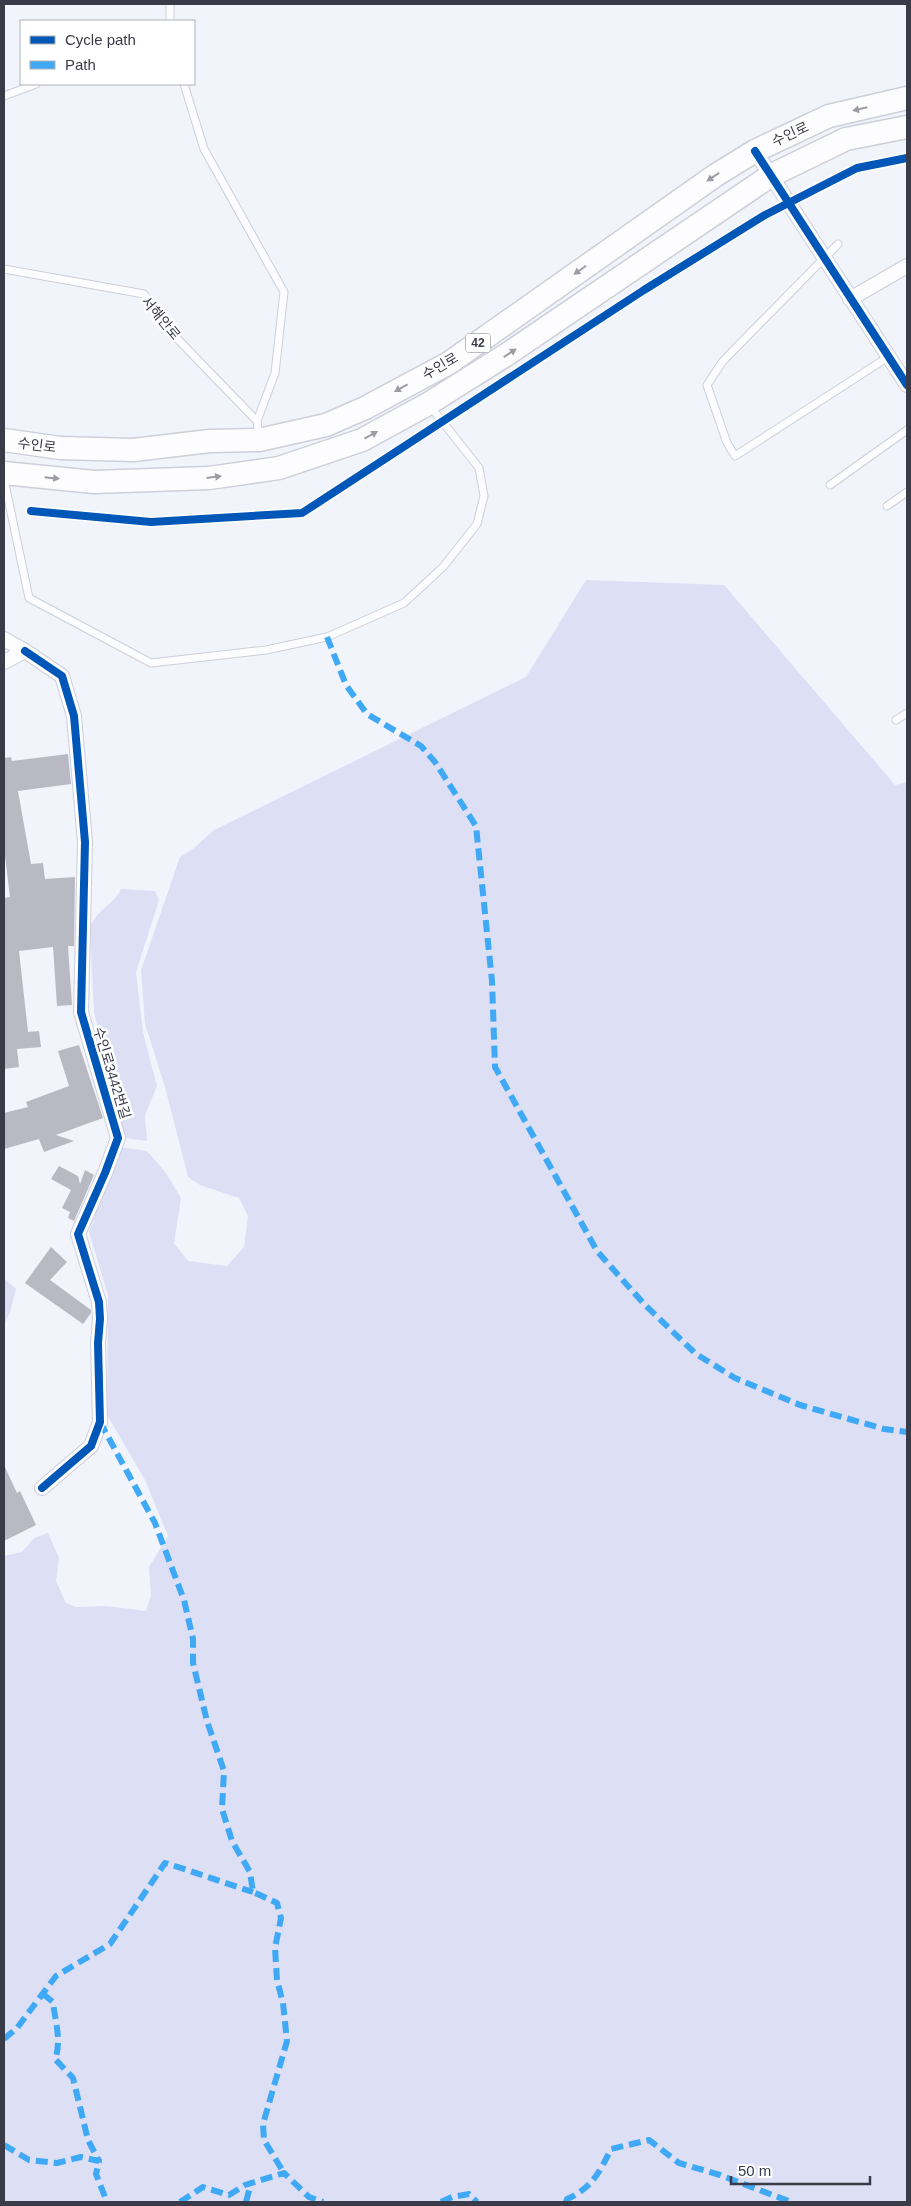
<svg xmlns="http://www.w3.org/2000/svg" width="911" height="2206" viewBox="0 0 911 2206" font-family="Helvetica,'Noto Sans KR',sans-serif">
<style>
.green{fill:#dddff5}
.building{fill:#b8b9c3}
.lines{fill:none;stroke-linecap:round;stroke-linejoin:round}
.lane-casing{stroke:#cdcfd9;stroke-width:9}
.street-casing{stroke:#cdcfd9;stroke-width:16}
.primary-casing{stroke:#cdcfd9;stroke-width:25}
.lane{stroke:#fdfdff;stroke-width:7}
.street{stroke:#fdfdff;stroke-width:14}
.primary{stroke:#fdfdff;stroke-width:22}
.quiet{stroke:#3fa9f5;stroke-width:6;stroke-dasharray:12 6;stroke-linecap:butt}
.cycleway-casing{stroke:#fff;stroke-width:11}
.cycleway{stroke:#0057b8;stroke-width:8}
.oneway{fill:#9c9ca4}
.labels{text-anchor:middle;stroke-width:5;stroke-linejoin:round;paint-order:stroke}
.shield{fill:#fff;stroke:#757680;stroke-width:1}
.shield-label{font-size:12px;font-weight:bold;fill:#3a3b49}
.street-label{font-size:14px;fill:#3a3b49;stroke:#fff}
</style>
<rect width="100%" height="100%" fill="#f2f4fc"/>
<g class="green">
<path d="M 586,580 L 724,585 L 895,785 L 907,782 L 907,2202 L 4,2202 L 4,1556 L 22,1552 L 34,1538 L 48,1533 L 59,1558 L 56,1581 L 66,1603 L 76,1607 L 106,1606 L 146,1611 L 151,1595 L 149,1567 L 168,1536 L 145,1480 L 107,1415 L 108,1295 L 89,1232 L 119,1147 L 147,1151 L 166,1173 L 181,1198 L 174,1243 L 188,1261 L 227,1266 L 244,1247 L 248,1216 L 239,1198 L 200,1185 L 188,1177 L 165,1087 L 145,1024 L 141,970 L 180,857 L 194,848 L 214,830 L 526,677 Z"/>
<path d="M 121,889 L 155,891 L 159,900 L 136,972 L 143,1032 L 157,1086 L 145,1115 L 147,1141 L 125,1138 L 94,1012 L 90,929 C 94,911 114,905 121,889 Z"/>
<path d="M 4,1278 L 16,1289 L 10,1312 L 4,1325 Z"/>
</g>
<g class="building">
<path d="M 68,754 L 71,784 L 18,791 L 31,864 L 43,863 L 45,879 L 75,877 L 74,946 L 68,946 L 72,1005 L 57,1006 L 53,947 L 19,951 L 28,1032 L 39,1031 L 41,1047 L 17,1049 L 19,1067 L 4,1069 L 4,898 L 10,897 L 4,848 L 4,758 L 11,757 L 12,761 Z"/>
<path d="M 79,1045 L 103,1118 L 56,1135 L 74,1141 L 44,1152 L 39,1139 L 4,1149 L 4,1113 L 28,1107 L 26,1102 L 69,1086 L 58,1051 Z"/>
<path d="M 59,1166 L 78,1176 L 80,1184 L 85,1170 L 94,1175 L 74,1221 L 68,1218 L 70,1212 L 62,1208 L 71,1190 L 51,1179 Z"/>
<path d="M 51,1247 L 67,1262 L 50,1280 L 91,1310 L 91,1313 L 83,1324 L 25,1283 Z"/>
<path d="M 4,1465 L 17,1493 L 20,1491 L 36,1525 L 4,1541 Z"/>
</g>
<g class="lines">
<g class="lane-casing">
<g id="lane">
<path d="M 170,4 L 170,21"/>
<path d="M 184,84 L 204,149 L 284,292 L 275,373 L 257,421 L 259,437"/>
<path d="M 4,96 L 36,84"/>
<path d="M 838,244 L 723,361 L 707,385 L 727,443 L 735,456 L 888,357"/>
<path d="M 4,269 L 144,294 L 165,326 L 257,421"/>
<path d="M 4,479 L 29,598 L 151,663 L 266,650 L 327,637 L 404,603 L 443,567 L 477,524 L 484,496 L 479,468 L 430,406"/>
<path d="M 830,485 L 907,430"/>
<path d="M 887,506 L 907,492"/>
<path d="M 896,720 L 907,713"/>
</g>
</g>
<g class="street-casing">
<g id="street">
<path d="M 755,151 L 907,385"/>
<path d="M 850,299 L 907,266"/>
<path d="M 4,639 L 25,651 L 4,662"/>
<path d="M 25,651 L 62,676 L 74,716 L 85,842 L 81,1012 L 118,1138 L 105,1173 L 78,1234 L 99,1302 L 100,1319 L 98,1343 L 100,1422 L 91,1446 L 42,1488"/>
</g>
</g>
<g class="primary-casing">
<g id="primary">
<path d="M 4,440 L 60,448 L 133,450 L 210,441 L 259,440 L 326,425 L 365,408 L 449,363 L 716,175 L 755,151 L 829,116 L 907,98"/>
<path d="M 4,473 L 94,482 L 209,478 L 279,468 L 362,440 L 428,404 L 509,353 L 770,176 L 846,139 L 907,127"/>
</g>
</g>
<use href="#lane" class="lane"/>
<use href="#street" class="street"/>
<use href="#primary" class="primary"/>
<g class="quiet">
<path d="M 327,637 L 346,685 L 367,714 L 421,746 L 435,762 L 476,826 L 492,981 L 495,1067 L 597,1251 L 644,1304 L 696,1354 L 735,1378 L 800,1405 L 884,1429 L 907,1432"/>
<path d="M 100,1422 L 155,1523 L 184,1600 L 193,1639 L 193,1663 L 207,1721 L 224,1771 L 222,1809 L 232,1841 L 250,1872 L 253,1892 L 277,1903 L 281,1918 L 275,1948 L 277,1980 L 283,2003 L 287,2041 L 263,2124 L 264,2140 L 284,2173"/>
<path d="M 43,1994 L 53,2002 C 55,2021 62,2041 55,2059 L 73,2078 L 88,2140 L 99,2161"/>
<path d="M 4,2039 L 17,2028 L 56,1976 L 110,1944 L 165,1863 C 195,1872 224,1883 253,1892"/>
<path d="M 4,2145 L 29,2160 L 57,2163 L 81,2157 L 99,2161 L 96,2174 L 107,2202"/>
<path d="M 180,2202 L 203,2187 L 229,2195 L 245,2185 L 284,2173 L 309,2197 L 323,2202"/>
<path d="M 246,2202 L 251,2183"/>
<path d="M 441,2202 L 452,2197 L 469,2194 L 477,2202"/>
<path d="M 566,2202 L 567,2199 C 592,2188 599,2173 611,2149 L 649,2140 L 679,2163 L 720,2175 L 791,2202"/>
</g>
<g class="cycleway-casing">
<g id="cycleway">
<path d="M 755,151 L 907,385"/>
<path d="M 31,511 L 151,522 L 302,513 L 644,290 L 765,215 L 857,168 L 907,158"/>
<path d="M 25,651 L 62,676 L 74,716 L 85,842 L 81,1012 L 118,1138 L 105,1173 L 78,1234 L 99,1302 L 100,1319 L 98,1343 L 100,1422 L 91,1446 L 42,1488"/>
</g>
</g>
<use href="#cycleway" class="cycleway"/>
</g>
<defs><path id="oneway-solid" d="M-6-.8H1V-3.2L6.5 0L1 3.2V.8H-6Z" transform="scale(1.25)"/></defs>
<g class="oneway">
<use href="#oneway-solid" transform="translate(860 109) rotate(167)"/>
<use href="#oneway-solid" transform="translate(713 177) rotate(146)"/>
<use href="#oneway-solid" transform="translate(580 270) rotate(145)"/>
<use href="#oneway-solid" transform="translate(510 353) rotate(-33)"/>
<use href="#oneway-solid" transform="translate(401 388) rotate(151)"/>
<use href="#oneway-solid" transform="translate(371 435) rotate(-29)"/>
<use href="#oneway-solid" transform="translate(214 477) rotate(-7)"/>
<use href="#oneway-solid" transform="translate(52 478) rotate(6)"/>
</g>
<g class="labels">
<rect class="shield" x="465.5" y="333.5" width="25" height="19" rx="4"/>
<g class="shield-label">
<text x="478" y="347">42</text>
</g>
<g class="street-label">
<text transform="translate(790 134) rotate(-25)" y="5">수인로</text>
<text transform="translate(161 318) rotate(50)" y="5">서해안로</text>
<text transform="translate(440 366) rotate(-30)" y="5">수인로</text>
<text transform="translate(37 445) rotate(7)" y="5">수인로</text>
<text transform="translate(112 1073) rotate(73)" y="5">수인로3442번길</text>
</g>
</g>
<rect width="911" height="2206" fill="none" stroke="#3a3b49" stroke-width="10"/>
<rect x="20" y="20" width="175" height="65" fill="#ffffff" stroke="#b0b1b6"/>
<rect x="30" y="36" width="25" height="8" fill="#0057b8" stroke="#b0b1b6"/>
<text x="65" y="45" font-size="15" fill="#3a3b49">Cycle path</text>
<rect x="30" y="61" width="25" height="8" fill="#3fa9f5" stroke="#b0b1b6"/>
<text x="65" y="70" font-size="15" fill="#3a3b49">Path</text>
<path d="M731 2176v8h139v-8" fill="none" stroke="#3a3b49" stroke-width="2.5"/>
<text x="738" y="2176" font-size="15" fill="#3a3b49" stroke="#ffffff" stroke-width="4" paint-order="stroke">50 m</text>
</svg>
